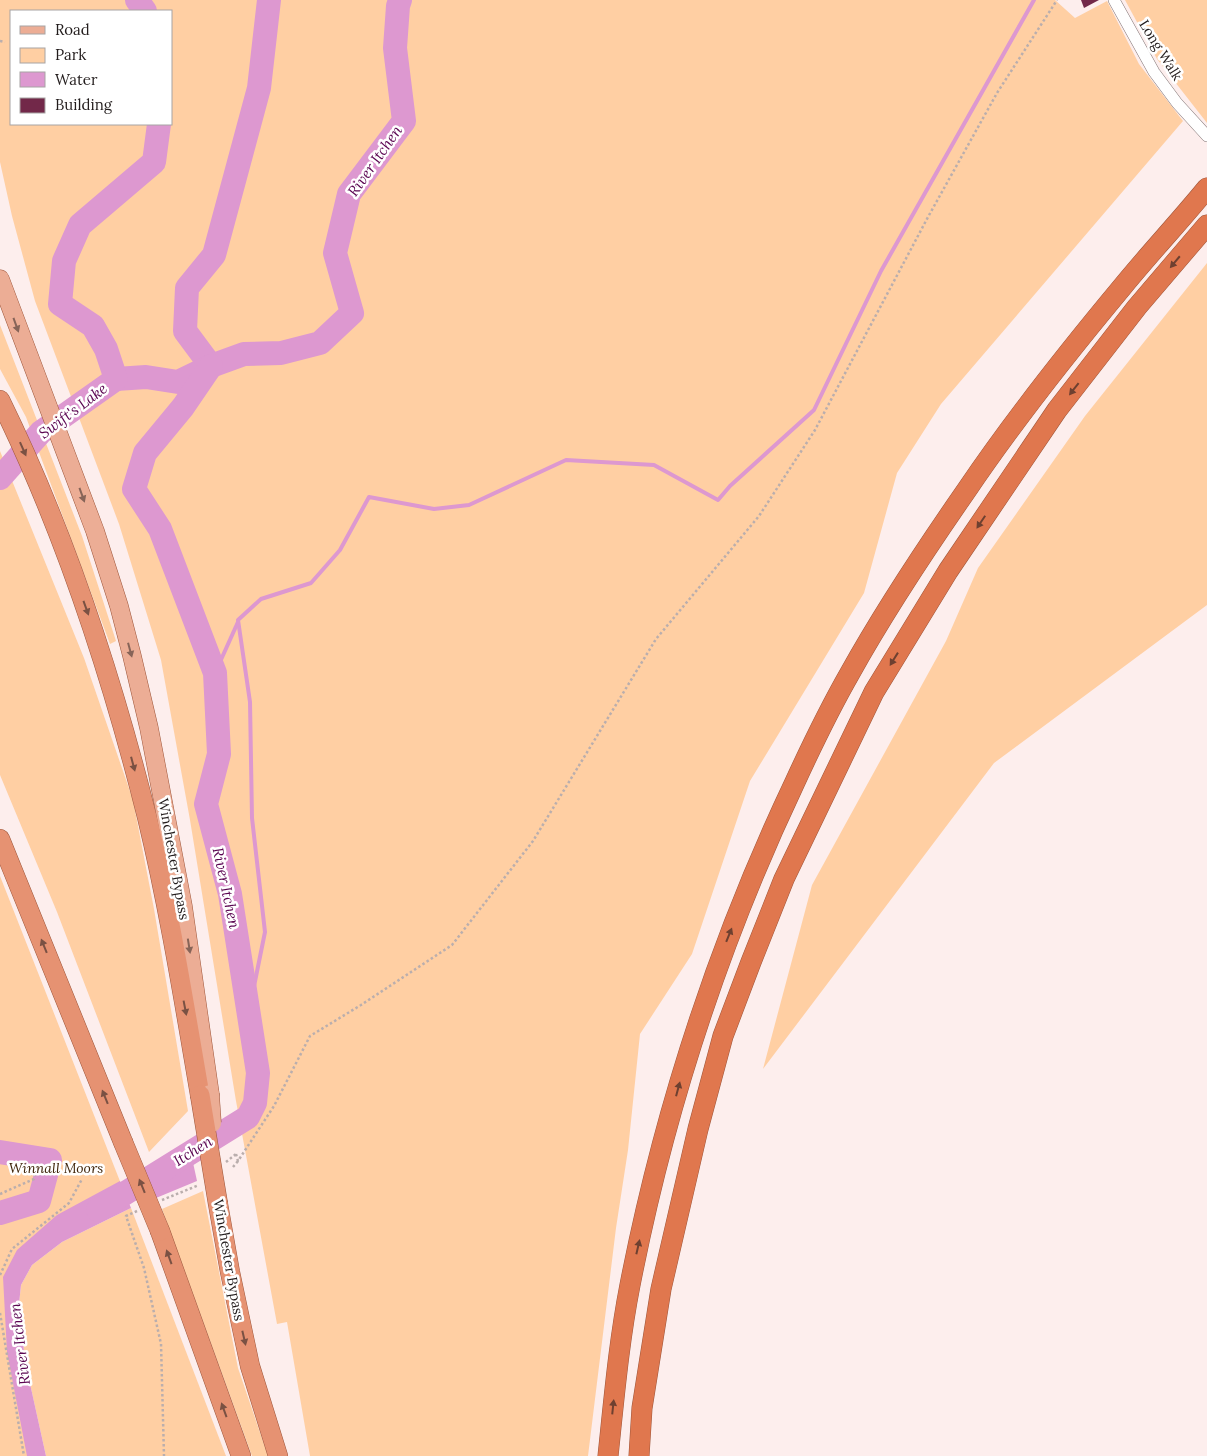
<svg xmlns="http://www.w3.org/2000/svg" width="1207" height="1456" viewBox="0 0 1207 1456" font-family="Lora,serif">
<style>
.green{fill:#ffcfa3;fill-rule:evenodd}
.water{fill:#dd98d0}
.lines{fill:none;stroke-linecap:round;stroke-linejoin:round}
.stream{stroke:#dd98d0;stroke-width:4}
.river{stroke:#dd98d0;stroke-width:24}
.building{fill:#722849}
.minor-casing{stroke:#827575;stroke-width:12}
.primary-casing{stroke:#9e573c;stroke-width:19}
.trunk-casing{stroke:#9e573c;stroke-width:20}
.motorway-casing{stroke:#9e573c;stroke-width:21}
.path{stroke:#baaead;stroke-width:2.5;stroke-dasharray:2.5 2.5;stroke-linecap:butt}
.minor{stroke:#fff;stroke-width:11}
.primary{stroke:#ecad95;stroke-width:18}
.trunk{stroke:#e69272;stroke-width:19}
.motorway{stroke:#e0774e;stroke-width:20}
.primary-bridge-casing{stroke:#9e573c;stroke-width:19;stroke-linecap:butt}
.trunk-bridge-casing{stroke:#9e573c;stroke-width:20;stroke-linecap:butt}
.primary-bridge{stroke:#ecad95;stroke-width:18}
.trunk-bridge{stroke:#e69272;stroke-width:19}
.oneway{fill:#6e4030}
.oneway2{fill:#876458}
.oneway3{fill:#7a5143}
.labels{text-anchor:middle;stroke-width:5;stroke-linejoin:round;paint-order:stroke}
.street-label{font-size:14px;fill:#221c1c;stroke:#fff}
.park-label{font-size:14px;font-style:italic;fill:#3f250a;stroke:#fff}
.water-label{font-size:15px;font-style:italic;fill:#5a0551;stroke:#fff}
</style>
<rect width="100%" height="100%" fill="#fdeeed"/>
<g class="green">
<path d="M 0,0 L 1055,0 L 1075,18 L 1107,1 L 1139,64 L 1183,121 L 941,404 L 897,473 L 864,593 L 750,781 L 692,954 L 640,1034 L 628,1150 L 616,1228 L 588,1456 L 310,1456 L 287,1322 L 277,1324 L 236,1101 L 190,820 L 161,660 L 119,524 L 35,301 L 12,216 L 0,162 ZM 11,11 L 171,11 L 171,124 L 11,124 Z"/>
<path d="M 1125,0 L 1207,0 L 1207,123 L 1157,59 Z"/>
<path d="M 1207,263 L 1207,605 L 994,763 L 763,1069 L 812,885 L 946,641 L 978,568 L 1085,416 Z"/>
<path d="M 0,325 L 82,536 L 116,641 L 110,644 L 26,417 L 0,369 Z"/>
<path d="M 0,451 L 84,658 L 133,800 L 154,909 L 188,1111 L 149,1152 L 57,912 L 0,775 Z"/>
<path d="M 0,876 L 125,1194 L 27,1263 L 13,1307 L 41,1456 L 0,1456 Z"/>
<path d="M 203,1191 L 238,1368 L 268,1456 L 252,1456 L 162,1209 Z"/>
<path d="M 131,1208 L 226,1456 L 46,1456 L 25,1361 L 19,1304 L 21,1285 L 32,1265 L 62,1242 Z"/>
</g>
<g class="water">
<path d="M 190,1149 L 197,1181 L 156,1198 L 146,1170 Z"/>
<path d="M 120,1181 L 131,1208 L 62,1242 L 32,1265 L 21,1285 L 19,1304 L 25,1361 L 46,1456 L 27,1456 L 7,1352 L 3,1277 L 17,1250 L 57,1215 Z"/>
</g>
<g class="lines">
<g class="stream">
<path d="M 215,673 L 238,622"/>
<path d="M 249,1011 L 265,932 L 252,818 L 250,702 L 238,620 L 261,599 L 311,583 L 340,550 L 369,497 L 434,509 L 469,505 L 566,460 L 654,465 L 718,500 L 730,486 L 814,410 L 881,271 L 1034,0"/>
</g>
<g class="river">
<path d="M 137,0 L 145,11"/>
<path d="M 211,366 L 185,331 L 187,288 L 214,255 L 259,88 L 269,0"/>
<path d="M 116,379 L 146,377 L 178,382 L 211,366 L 244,354 L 281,353 L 320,343 L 352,313 L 335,253 L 349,194 L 404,121 L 395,48 L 398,6 L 400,0"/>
<path d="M 0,478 L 41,432 L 116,379 L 106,349 L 93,326 L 60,304 L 64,261 L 80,225 L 154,162 L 159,124"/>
<path d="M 0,1152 L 50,1160 L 39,1201 L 0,1213"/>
<path d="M 98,1210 L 248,1117 L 255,1103 L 258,1073 L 230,894 L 206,804 L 219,754 L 215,673 L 160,529 L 134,489 L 145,453 L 183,407 L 211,366"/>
</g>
</g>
<path class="building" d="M 1081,0 L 1099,0 L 1084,8 Z"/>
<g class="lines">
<g class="minor-casing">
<path id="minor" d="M 1114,0 L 1154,72 L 1177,103 L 1207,136"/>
</g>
<g class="primary-casing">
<path id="primary" d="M 0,279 L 95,531 L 119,606 L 132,656 L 149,728 L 183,906 L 210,1094"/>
</g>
<g class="trunk-casing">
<g id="trunk">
<path d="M 0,400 C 65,532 111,673 147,817 C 169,908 184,1002 200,1095"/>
<path d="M 0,839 L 123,1142"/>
<path d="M 218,1204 L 230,1272 L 250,1366 L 278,1456"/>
<path d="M 160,1231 L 241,1456"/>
</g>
</g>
<g class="motorway-casing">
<g id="motorway">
<path d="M 608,1456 C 614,1399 619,1341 630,1285 C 664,1111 719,942 795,782 C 812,745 830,708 850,673 C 885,610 925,550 966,491 C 1014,420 1068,352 1123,286 C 1150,253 1180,221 1207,188"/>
<path d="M 639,1456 L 642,1408 L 661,1289 L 698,1129 L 723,1036 L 751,962 L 784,879 L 874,692 L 948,571 L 1057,410 L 1137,307 L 1207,225"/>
</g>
</g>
<g class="path">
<path d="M 0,41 L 5,42"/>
<path d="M 236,1154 L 238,1161 L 274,1106 L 310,1036 L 361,1005 L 452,945 L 533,841 L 656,639 L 759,516 L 815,430 L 928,217 L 997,93 L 1057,0"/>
<path d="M 226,1162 L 236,1154"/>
<path d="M 233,1167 L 238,1161"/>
<path d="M 0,1194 L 34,1179 L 37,1163"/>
<path d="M 162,1200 L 199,1185"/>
<path d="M 137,1211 L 126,1216 L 144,1268 L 161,1344 L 164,1456"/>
<path d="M 0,1275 L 12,1249 L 69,1203 L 82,1179"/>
<path d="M 0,1313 L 24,1456"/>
</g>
<use href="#minor" class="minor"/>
<use href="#primary" class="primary"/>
<use href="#trunk" class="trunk"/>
<use href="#motorway" class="motorway"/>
<g class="primary-bridge-casing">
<path id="primary-bridge" d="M 210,1094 L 212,1123"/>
</g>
<g class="trunk-bridge-casing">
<g id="trunk-bridge">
<path d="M 200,1095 L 218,1204"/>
<path d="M 123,1142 L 160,1231"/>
</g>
</g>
<use href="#primary-bridge" class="primary-bridge"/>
<use href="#trunk-bridge" class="trunk-bridge"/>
</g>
<defs><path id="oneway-solid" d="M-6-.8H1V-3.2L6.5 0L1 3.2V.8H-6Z" transform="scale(1.25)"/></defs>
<g class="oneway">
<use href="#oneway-solid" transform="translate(1175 262) rotate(130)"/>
<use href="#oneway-solid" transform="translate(1074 389) rotate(128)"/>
<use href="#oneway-solid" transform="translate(981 522) rotate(124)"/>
<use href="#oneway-solid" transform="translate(894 659) rotate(122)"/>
<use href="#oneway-solid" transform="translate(729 935) rotate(-68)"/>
<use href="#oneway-solid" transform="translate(678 1089) rotate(-75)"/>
<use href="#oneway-solid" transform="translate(638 1247) rotate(-77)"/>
<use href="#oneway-solid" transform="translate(613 1407) rotate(-84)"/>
</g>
<g class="oneway2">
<use href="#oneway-solid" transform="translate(16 325) rotate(70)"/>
<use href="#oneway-solid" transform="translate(82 495) rotate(70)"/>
<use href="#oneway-solid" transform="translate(130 650) rotate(75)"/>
<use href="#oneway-solid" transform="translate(189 946) rotate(81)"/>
</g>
<g class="oneway3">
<use href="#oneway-solid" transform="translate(23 449) rotate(66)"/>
<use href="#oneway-solid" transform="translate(86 608) rotate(70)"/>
<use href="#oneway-solid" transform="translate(133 764) rotate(75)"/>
<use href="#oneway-solid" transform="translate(44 946) rotate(-112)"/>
<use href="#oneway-solid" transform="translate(185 1008) rotate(79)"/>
<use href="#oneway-solid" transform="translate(105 1097) rotate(-112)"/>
<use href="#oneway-solid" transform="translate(142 1186) rotate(-112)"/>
<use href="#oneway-solid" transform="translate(169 1257) rotate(-110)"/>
<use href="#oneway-solid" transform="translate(244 1338) rotate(77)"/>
<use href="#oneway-solid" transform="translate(224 1410) rotate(-110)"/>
</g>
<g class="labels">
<g class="street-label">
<text transform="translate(1161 50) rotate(58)" y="5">Long Walk</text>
<text transform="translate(174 859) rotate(80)" y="5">Winchester Bypass</text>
<text transform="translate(229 1260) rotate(80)" y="5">Winchester Bypass</text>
</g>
<g class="park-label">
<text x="56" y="1173">Winnall Moors</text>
</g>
<g class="water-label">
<text transform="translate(375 161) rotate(-55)" y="5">River Itchen</text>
<text transform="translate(73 411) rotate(-37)" y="5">Swift's Lake</text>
<text transform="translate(226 888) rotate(78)" y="5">River Itchen</text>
<text transform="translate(193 1151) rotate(-32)" y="5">Itchen</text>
<text transform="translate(20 1344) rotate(-97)" y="5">River Itchen</text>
</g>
</g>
<rect x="10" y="10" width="162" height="115" fill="#ffffff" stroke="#a7a4a4"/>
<rect x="20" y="26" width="25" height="8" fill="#ecad95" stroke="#a7a4a4"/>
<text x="55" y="35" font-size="15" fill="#221c1c">Road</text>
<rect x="20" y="48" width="25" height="15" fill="#ffcfa3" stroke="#a7a4a4"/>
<text x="55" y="60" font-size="15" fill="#221c1c">Park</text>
<rect x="20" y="72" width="25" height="15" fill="#dd98d0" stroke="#a7a4a4"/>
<text x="55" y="85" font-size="15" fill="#221c1c">Water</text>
<rect x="20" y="98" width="25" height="15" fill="#722849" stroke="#a7a4a4"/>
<text x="55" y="110" font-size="15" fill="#221c1c">Building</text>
</svg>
